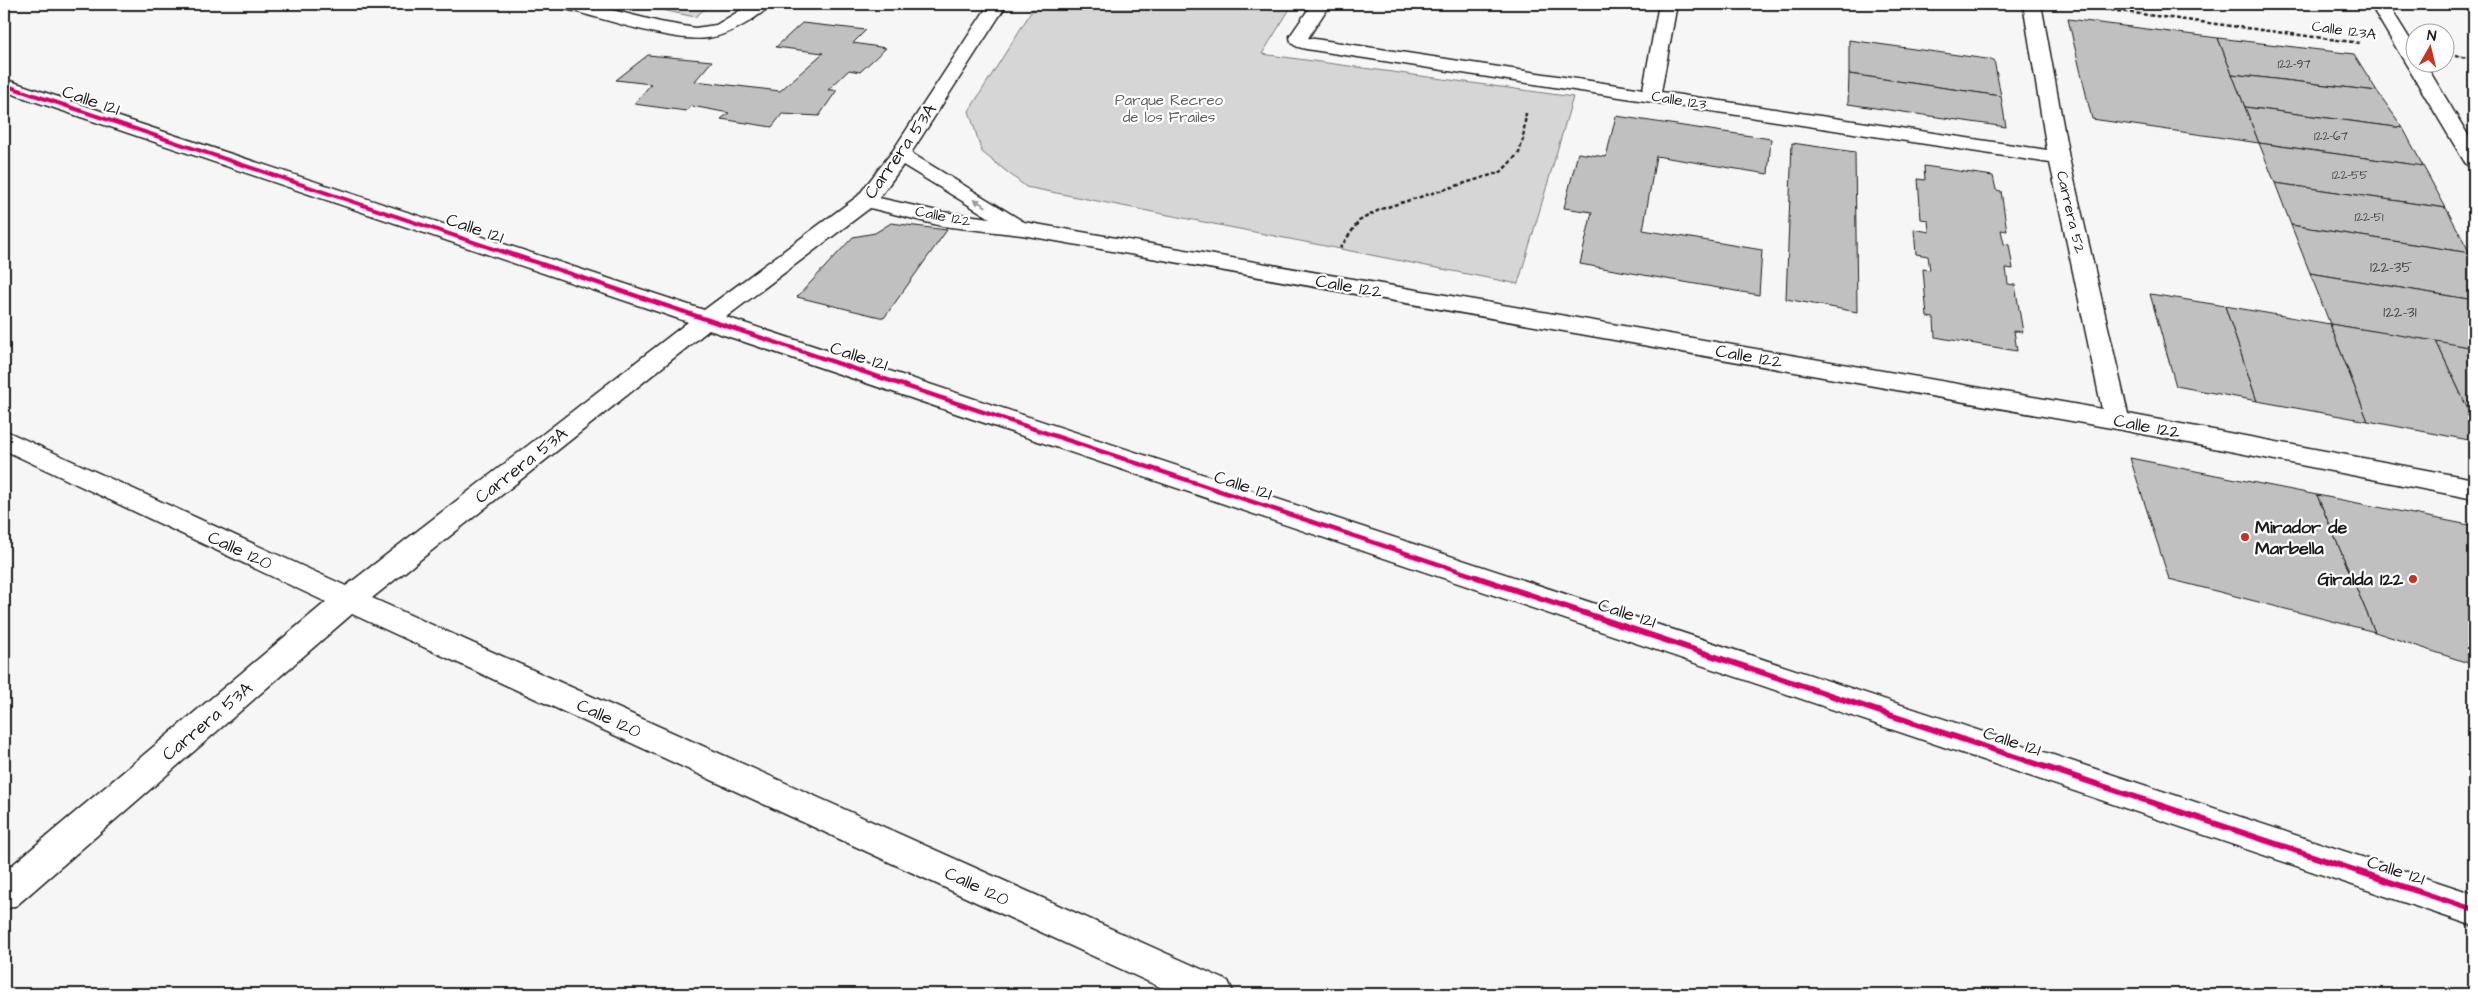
<svg xmlns="http://www.w3.org/2000/svg" width="2478" height="998" viewBox="0 0 2478 998" font-family="'Architects Daughter',sans-serif">
<style>
.green{fill:#d6d6d6;stroke:#797979}
.building{fill:#c0c0c0;stroke:#1c1c1c}
.lines{fill:none;stroke-linecap:round;stroke-linejoin:round}
.minor-casing{stroke:#1c1c1c;stroke-width:3}
.path{stroke:#1c1c1c;stroke-width:2.5;stroke-dasharray:4 2.5;stroke-linecap:butt}
.minor{fill:#fff;fill-rule:evenodd}
.cycleway-far2-casing{stroke:#fff;stroke-width:6}
.cycleway-far1-casing{stroke:#fff;stroke-width:8}
.cycleway-casing{stroke:#fff;stroke-width:9}
.cycleway-far2{stroke:#d6006c;stroke-width:4}
.cycleway-far1{stroke:#d6006c;stroke-width:4.5}
.cycleway{stroke:#d6006c;stroke-width:6}
.oneway{fill:#999}
.poi-dot{fill:#c8321e;stroke:#fff;stroke-width:2}
.labels{text-anchor:middle;stroke-width:4.5;stroke-linejoin:round;paint-order:stroke}
.far-number-label{font-size:12px;fill:#454545}
.far-street-label{font-size:15px;fill:#1c1c1c;stroke:#fff}
.far-park-label{font-size:15px;fill:#5d5d5d;stroke:#fff}
.number-label{font-size:15px;fill:#454545}
.street-label{font-size:18px;fill:#1c1c1c;stroke:#fff}
.poi-label{font-size:18px;font-weight:bold;fill:#1c1c1c;stroke:#fff;text-anchor:start}
</style>
<rect width="100%" height="100%" fill="#f6f6f6"/>
<filter id="ink" filterUnits="userSpaceOnUse"><feTurbulence type="fractalNoise" baseFrequency=".02" numOctaves="2"/><feDisplacementMap in="SourceGraphic" scale="10" xChannelSelector="R" yChannelSelector="G"/><feConvolveMatrix kernelMatrix="1 2 1 2 8 2 1 2 1" color-interpolation-filters="sRGB"/></filter>
<g filter="url(#ink)">
<g class="green">
<path d="M 635,4 L 711,4 L 695,17 Z"/>
<path d="M 1036,4 L 1293,4 L 1262,54 L 1573,97 L 1518,284 L 1026,187 L 982,152 L 969,111 Z"/>
</g>
<g class="building">
<path d="M 2068,19 L 2218,38 L 2259,143 L 2092,119 Z"/>
<path d="M 802,23 L 866,30 L 853,43 L 886,48 L 860,72 L 849,70 L 828,90 L 837,90 L 819,116 L 782,114 L 772,127 L 721,119 L 729,113 L 692,106 L 686,111 L 634,104 L 651,84 L 616,80 L 648,55 L 712,61 L 695,81 L 780,91 L 823,53 L 776,47 Z"/>
<path d="M 2218,38 L 2354,54 L 2377,91 L 2232,74 Z"/>
<path d="M 1849,40 L 1994,60 L 2001,96 L 1849,74 Z"/>
<path d="M 1849,74 L 2001,96 L 2006,127 L 1848,104 Z"/>
<path d="M 2232,74 L 2377,91 L 2403,128 L 2245,107 Z"/>
<path d="M 2245,107 L 2403,128 L 2423,166 L 2259,143 Z"/>
<path d="M 1616,116 L 1771,139 L 1768,174 L 1656,156 L 1643,230 L 1762,250 L 1759,295 L 1580,264 L 1592,212 L 1564,208 L 1578,153 L 1606,157 Z"/>
<path d="M 1792,143 L 1855,152 L 1857,312 L 1786,299 Z"/>
<path d="M 2259,143 L 2423,166 L 2446,208 L 2275,183 Z"/>
<path d="M 1924,166 L 1993,176 L 1996,190 L 2001,191 L 2007,231 L 2001,230 L 2004,244 L 2009,245 L 2013,269 L 2006,268 L 2008,284 L 2015,285 L 2023,332 L 2014,331 L 2017,351 L 1935,337 L 1934,318 L 1927,317 L 1923,269 L 1930,270 L 1928,256 L 1916,254 L 1914,229 L 1929,232 L 1928,220 L 1921,219 L 1918,179 L 1925,180 Z"/>
<path d="M 2275,183 L 2446,208 L 2470,253 L 2291,225 Z"/>
<path d="M 891,223 L 947,230 L 884,318 L 797,297 L 853,237 L 875,233 Z"/>
<path d="M 2291,225 L 2470,253 L 2474,260 L 2474,300 L 2310,273 Z"/>
<path d="M 2310,273 L 2474,300 L 2474,348 L 2330,324 Z"/>
<path d="M 2150,294 L 2225,306 L 2257,401 L 2176,386 Z"/>
<path d="M 2225,306 L 2330,324 L 2368,421 L 2257,401 Z"/>
<path d="M 2330,324 L 2436,341 L 2474,422 L 2474,441 L 2368,421 Z"/>
<path d="M 2436,341 L 2474,348 L 2474,422 Z"/>
<path d="M 2130,458 L 2317,495 L 2375,632 L 2169,579 Z"/>
<path d="M 2317,495 L 2474,526 L 2474,665 L 2375,632 Z"/>
</g>
<g class="lines">
<g class="minor-casing">
<g id="minor">
<path d="M 559,4 L 588,4 L 660,22 L 695,28 L 716,25 L 751,4 L 771,4 C 766,11 757,16 750,21 C 737,29 723,36 708,38 C 671,43 600,17 562,8 Z"/>
<path d="M 989,4 L 1007,4 L 911,153 L 1024,222 L 2102,409 L 2050,163 L 1306,49 C 1298,47 1290,46 1290,36 L 1312,4 L 1330,4 L 1308,38 L 1643,89 L 1659,4 L 1677,4 L 1661,92 L 2047,150 L 2023,4 L 2041,4 L 2069,158 L 2128,414 L 2474,479 L 2474,499 L 2117,429 L 1022,235 L 942,226 L 870,208 L 726,317 L 2474,894 L 2474,926 L 709,330 L 372,598 L 1228,981 L 1234,994 L 1175,994 L 352,614 L 17,905 L 4,910 L 4,872 L 326,602 L 4,450 L 4,430 L 346,586 L 688,322 L 4,91 L 4,79 L 704,310 L 858,196 L 892,152 ZM 903,165 L 990,218 L 942,212 L 879,198 Z"/>
<path d="M 2370,4 L 2388,4 L 2416,49 L 2416,62 L 2424,62 L 2474,145 L 2474,167 L 2467,165 L 2464,161 Z"/>
</g>
</g>
<g class="path">
<path d="M 2072,5 L 2360,43"/>
<path d="M 2455,56 L 2474,59"/>
<path d="M 1340,248 L 1359,221 L 1381,209 L 1501,172 L 1519,153 L 1523,139 L 1526,113"/>
</g>
<use href="#minor" class="minor"/>
<g class="cycleway-far2-casing">
<path id="cycleway-far2" d="M 4,85 L 506,253"/>
</g>
<g class="cycleway-far1-casing">
<path id="cycleway-far1" d="M 502,251 L 1480,578"/>
</g>
<g class="cycleway-casing">
<path id="cycleway" d="M 1476,577 L 2474,910"/>
</g>
<use href="#cycleway-far2" class="cycleway-far2"/>
<use href="#cycleway-far1" class="cycleway-far1"/>
<use href="#cycleway" class="cycleway"/>
</g>
<defs><path id="oneway-solid" d="M-6-.8H1V-3.2L6.5 0L1 3.2V.8H-6Z" transform="scale(1.25)"/></defs>
<use class="oneway" href="#oneway-solid" transform="translate(980 203) rotate(-149)"/>
</g>
<g class="poi-dot">
<circle cx="2245" cy="537" r="5"/>
<circle cx="2413" cy="579" r="5"/>
</g>
<g class="labels">
<g class="far-number-label">
<text x="2294" y="68">122-97</text>
<text x="2331" y="140">122-67</text>
<text x="2350" y="179">122-55</text>
<text x="2369" y="221">122-51</text>
</g>
<g class="far-street-label">
<text transform="translate(2344 30) rotate(8)" y="5">Calle 123A</text>
<text transform="translate(1679 100) rotate(9)" y="5">Calle 123</text>
<text transform="translate(2071 212) rotate(77)" y="5">Carrera 52</text>
<text transform="translate(943 216) rotate(11)" y="5">Calle 122</text>
</g>
<g class="far-park-label">
<text x="1169" y="105">Parque Recreo<tspan x="1169" dy="17">de los Frailes</tspan></text>
</g>
<g class="number-label">
<text x="2391" y="272">122-35</text>
<text x="2400" y="317">122-31</text>
</g>
<g class="street-label">
<text transform="translate(91 100) rotate(19)" y="6">Calle 121</text>
<text transform="translate(900 151) rotate(-55)" y="6">Carrera 53A</text>
<text transform="translate(475 228) rotate(19)" y="6">Calle 121</text>
<text transform="translate(1349 286) rotate(10)" y="6">Calle 122</text>
<text transform="translate(859 356) rotate(18)" y="6">Calle 121</text>
<text transform="translate(1749 356) rotate(10)" y="6">Calle 122</text>
<text transform="translate(2147 426) rotate(11)" y="6">Calle 122</text>
<text transform="translate(521 465) rotate(-38)" y="6">Carrera 53A</text>
<text transform="translate(1243 485) rotate(18)" y="6">Calle 121</text>
<text transform="translate(240 550) rotate(25)" y="6">Calle 120</text>
<text transform="translate(1627 613) rotate(18)" y="6">Calle 121</text>
<text transform="translate(609 718) rotate(25)" y="6">Calle 120</text>
<text transform="translate(207 721) rotate(-40)" y="6">Carrera 53A</text>
<text transform="translate(2012 741) rotate(18)" y="6">Calle 121</text>
<text transform="translate(2396 870) rotate(18)" y="6">Calle 121</text>
<text transform="translate(977 886) rotate(25)" y="6">Calle 120</text>
</g>
<g class="poi-label">
<text x="2255" y="533">Mirador de<tspan x="2255" dy="21">Marbella</tspan></text>
<text x="2403" y="585" text-anchor="end">Giralda 122</text>
</g>
</g>
<rect width="2478" height="998" fill="none" stroke="#fff" stroke-width="20"/>
<rect x="10" y="10" width="2458" height="978" fill="none" stroke="#1c1c1c" stroke-width="2" filter="url(#ink)"/>
<g transform="translate(2430 48) rotate(8)"><circle r="24" fill="#ffffff" stroke="#a4a4a4"/>
<path d="M0-4L9 19L0 12L-9 19Z" fill="#c8321e"/>
<text y="-8" font-size="14" font-weight="bold" text-anchor="middle" fill="#1c1c1c">N</text>
</g>
</svg>
